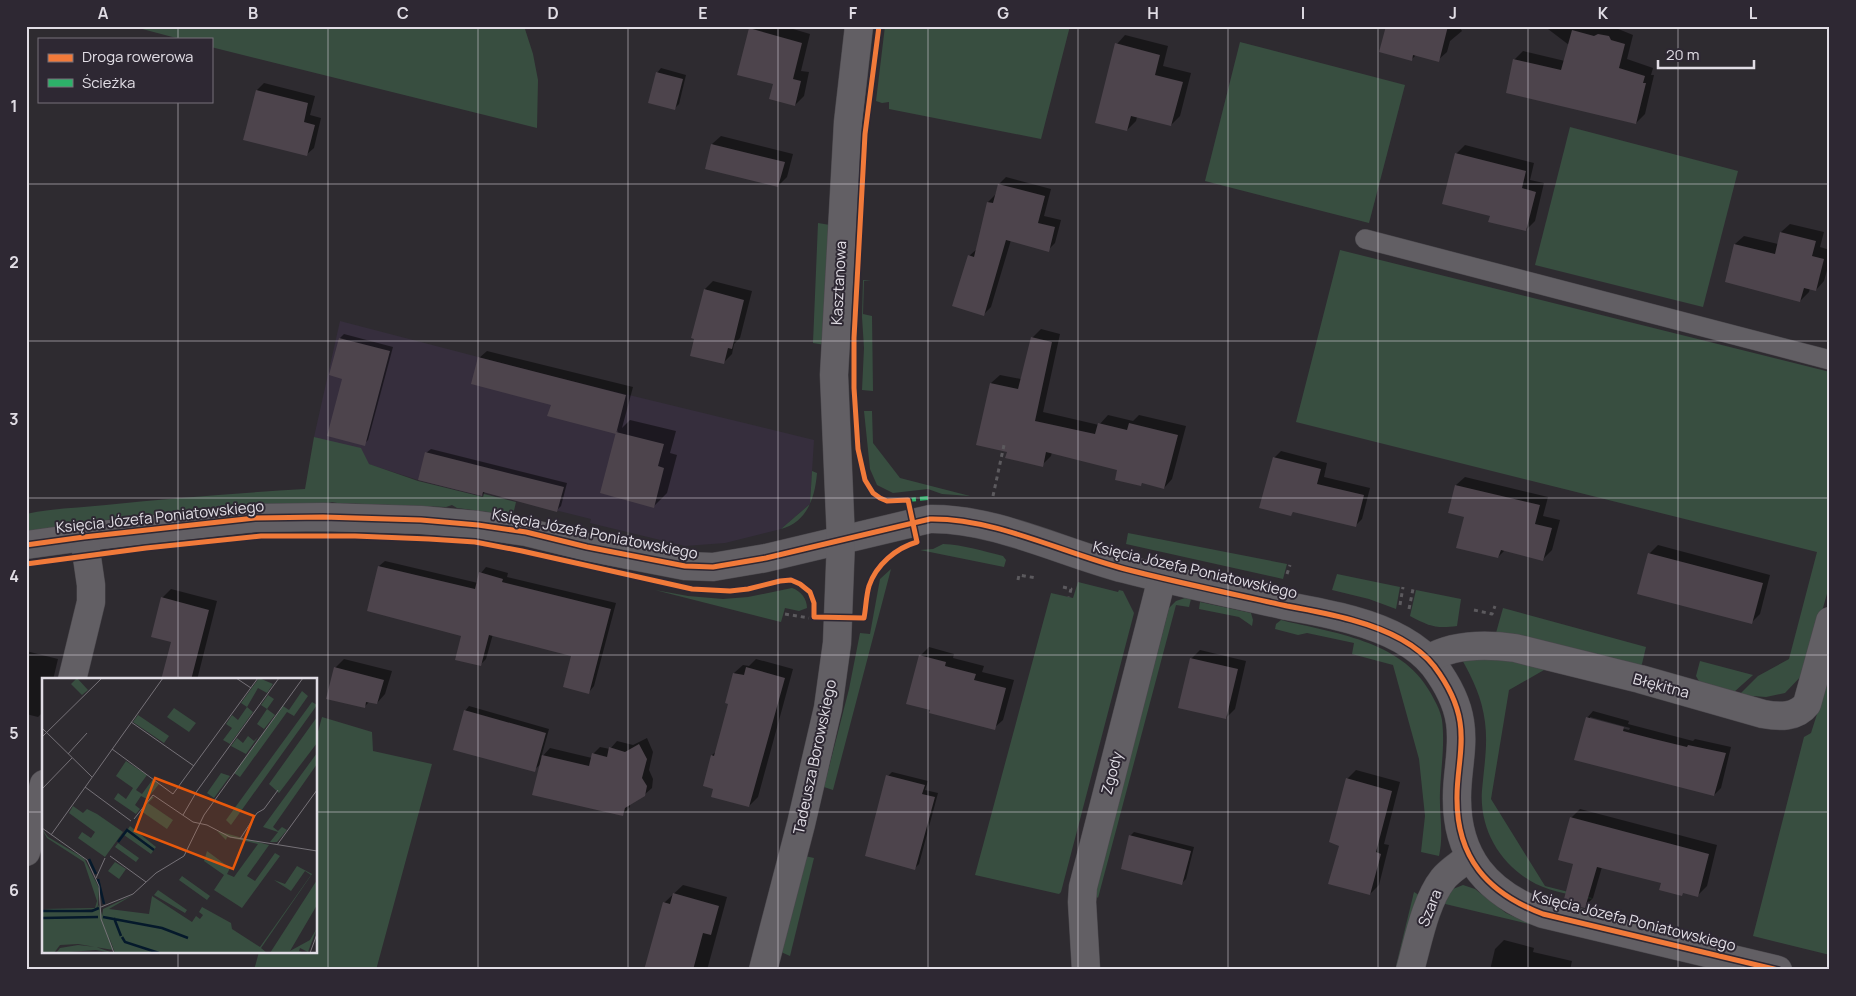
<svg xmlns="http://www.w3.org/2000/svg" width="1856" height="996" viewBox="0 0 1856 996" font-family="Manrope,sans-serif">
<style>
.built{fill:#362e3d}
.green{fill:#384e40}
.shadow{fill:#0007;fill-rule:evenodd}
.building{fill:#4d444c}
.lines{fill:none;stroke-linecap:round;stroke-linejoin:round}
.lane-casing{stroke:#4b484d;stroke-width:20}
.street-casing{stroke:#4b484d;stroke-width:29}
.path{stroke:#5c5a5e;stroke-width:3;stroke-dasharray:4 4;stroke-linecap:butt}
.lane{stroke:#625f64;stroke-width:19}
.street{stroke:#625f64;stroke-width:28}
.quiet{stroke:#2db169;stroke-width:4;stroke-dasharray:8 4;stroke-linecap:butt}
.cycleway-casing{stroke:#2e2833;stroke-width:8}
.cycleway{stroke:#f17a3a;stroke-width:5}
.grid{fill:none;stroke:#e1dde5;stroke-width:1;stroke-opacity:0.55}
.labels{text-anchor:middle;stroke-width:4;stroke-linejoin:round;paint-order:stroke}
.street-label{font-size:15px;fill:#e1dde5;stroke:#2e2833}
.inset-river{fill:none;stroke:#05192b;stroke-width:2.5}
.inset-road{fill:none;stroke:#767278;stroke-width:1}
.view{fill:#e8590c;fill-opacity:0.15;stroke:#e8590c;stroke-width:2.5}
.inset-edge{fill:none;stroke:#e1dde5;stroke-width:2.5}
.neatline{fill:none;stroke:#e1dde5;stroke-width:2}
.grid-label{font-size:16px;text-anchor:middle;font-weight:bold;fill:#e1dde5}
</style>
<rect width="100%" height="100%" fill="#2e2b30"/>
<path class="built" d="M 340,321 L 559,378 L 814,440 L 810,504 L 781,529 L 725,543 L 685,546 L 590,523 L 591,519 L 483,492 L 482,496 L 418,480 L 368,464 L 314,437 Z"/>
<g class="green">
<path d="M 131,26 L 524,26 L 533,54 L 538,80 L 537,128 L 211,47 L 211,39 L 180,39 Z"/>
<path d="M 885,26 L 1070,26 L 1041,139 L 889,109 L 889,102 L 882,103 L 876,101 Z"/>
<path d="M 1240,42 L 1405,85 L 1369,223 L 1205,181 Z"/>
<path d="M 1570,127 L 1738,171 L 1703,307 L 1535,265 Z"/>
<path d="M 818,223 L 830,225 L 825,345 L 813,343 Z"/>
<path d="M 1340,250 L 1830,372 L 1830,583 L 1805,672 L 1785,693 L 1766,697 L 1739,695 L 1758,676 L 1789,659 L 1817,552 L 1296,422 Z"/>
<path d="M 863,280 L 871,281 L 864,281 L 863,314 L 872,316 L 873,391 L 862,390 L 864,348 L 862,317 Z"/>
<path d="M 864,411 L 872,411 L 873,443 L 900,478 L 970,496 L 942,494 L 928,489 L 893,493 L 877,485 L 870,469 Z"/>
<path d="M 314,437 L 361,448 L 369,464 L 418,481 L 483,497 L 484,494 L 516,502 L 513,515 L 457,508 L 452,505 L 446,507 L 337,503 L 332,502 L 329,503 L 247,505 L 131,517 L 124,516 L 120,518 L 26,532 L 26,514 C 53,508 79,508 106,505 C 172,498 238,493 305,489 Z"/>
<path d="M 812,471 L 817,473 C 815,498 807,522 781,529 L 810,504 Z"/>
<path d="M 1128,533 L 1287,564 L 1283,579 L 1126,544 Z"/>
<path d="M 943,544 C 964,545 983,551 1003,556 L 1006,560 L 1004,567 L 920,550 L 933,549 Z"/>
<path d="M 891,569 L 833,790 L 824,787 L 849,689 L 860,633 L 870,634 L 880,579 Z"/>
<path d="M 1337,574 L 1400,587 L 1396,609 L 1369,599 L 1332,590 Z"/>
<path d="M 1078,582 L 1118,592 L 1119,590 L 1123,591 L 1134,613 L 1061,892 L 1059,894 L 975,875 L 1051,593 L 1073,598 Z"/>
<path d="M 792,588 C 801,591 807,599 807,608 L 799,611 L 785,608 L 781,622 L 655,590 L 688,596 L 723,599 L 748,597 Z"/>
<path d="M 1416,590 L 1461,599 L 1457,626 C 1436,629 1429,626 1410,616 Z"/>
<path d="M 1185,598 L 1191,599 L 1189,607 L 1176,605 L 1098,898 L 1095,895 L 1096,890 L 1169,608 L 1176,601 Z"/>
<path d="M 1200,602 L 1251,613 L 1253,620 L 1252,626 L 1239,617 L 1199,609 Z"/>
<path d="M 1503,608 L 1646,647 L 1641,668 L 1496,633 Z"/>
<path d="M 1281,620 C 1333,633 1401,640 1430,692 C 1435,701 1440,709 1442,720 C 1445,745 1441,767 1440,792 C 1439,814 1444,834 1439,856 L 1421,852 L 1425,816 L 1419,759 L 1393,665 L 1352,654 L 1354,643 L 1307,633 L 1298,635 L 1275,629 L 1276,624 Z"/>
<path d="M 1489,657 L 1545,665 L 1544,670 L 1509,690 L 1491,799 L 1545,886 L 1592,898 L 1591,899 C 1573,895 1553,892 1536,884 C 1501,866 1479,830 1482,790 C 1484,767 1488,745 1485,722 C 1482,698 1473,679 1461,658 Z"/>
<path d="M 1700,661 L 1753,675 L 1734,692 L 1700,683 L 1696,676 Z"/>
<path d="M 1830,673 L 1830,955 L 1753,936 L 1804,737 L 1811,733 Z"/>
<path d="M 322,717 L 372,732 L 373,751 L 432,764 L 376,970 L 254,970 L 259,952 L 316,952 L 316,739 Z"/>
<path d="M 805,856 L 814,858 L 790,956 L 781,952 Z"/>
<path d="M 1463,885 L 1475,889 L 1506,913 L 1533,925 L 1441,903 L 1453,889 Z"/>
<path d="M 1414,892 L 1422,897 L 1399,970 L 1395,970 Z"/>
</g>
<g class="shadow">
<path d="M 752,26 L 783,26 L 810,34 L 801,71 L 809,72 L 804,96 L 795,105 L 774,83 L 738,74 L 750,28 Z"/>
<path d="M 1388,26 L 1459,26 L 1462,31 L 1450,41 L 1447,52 L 1438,60 L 1416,55 L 1411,60 Z"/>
<path d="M 1544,26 L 1598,26 L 1604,28 L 1611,26 L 1633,35 L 1627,59 L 1653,68 L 1651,75 L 1654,75 L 1645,114 L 1636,123 L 1514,60 L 1523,51 L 1565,61 L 1569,45 Z"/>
<path d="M 1125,35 L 1168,46 L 1163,66 L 1191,73 L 1180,116 L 1171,125 L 1137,117 L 1136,121 L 1127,130 L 1117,44 Z"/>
<path d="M 661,68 L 686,75 L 679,104 L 675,108 L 657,73 Z"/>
<path d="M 264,83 L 315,96 L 310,115 L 321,118 L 314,148 L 306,155 L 257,90 Z"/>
<path d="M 721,136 L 793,154 L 787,177 L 778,186 L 712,144 Z"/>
<path d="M 1465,145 L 1534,163 L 1530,180 L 1544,183 L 1535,221 L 1526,230 L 1491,215 L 1456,154 Z"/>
<path d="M 1006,177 L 1051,189 L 1044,216 L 1061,220 L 1055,243 L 1048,250 L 1011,240 L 991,307 L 984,314 L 969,256 L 977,249 L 988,202 L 995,195 L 999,184 Z"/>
<path d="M 1790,224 L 1824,232 L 1820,247 L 1830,250 L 1830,260 L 1824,281 L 1816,290 L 1810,288 L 1809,292 L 1800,301 L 1726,281 L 1735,244 L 1744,236 L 1778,244 L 1781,232 Z"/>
<path d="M 713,281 L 752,291 L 740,338 L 734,344 L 732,354 L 723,363 L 705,289 Z"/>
<path d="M 1041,329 L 1060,334 L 1043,412 L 1099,425 L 1108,415 L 1133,421 L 1139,415 L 1186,426 L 1172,479 L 1164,488 L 1143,482 L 1141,485 L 1119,469 L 1052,452 L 1051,456 L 1042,465 L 1008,451 L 991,383 L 1000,375 L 1021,379 L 1032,338 Z"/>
<path d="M 344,334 L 393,347 L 368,440 L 364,444 L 343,378 L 340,338 Z"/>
<path d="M 487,351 L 633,387 L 622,428 L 630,420 L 676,431 L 670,453 L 677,455 L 667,493 L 654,506 L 602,493 L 618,430 L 615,433 L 552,404 L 479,358 Z"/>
<path d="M 431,449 L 567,483 L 561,506 L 557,510 L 485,492 L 482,495 L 426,453 Z"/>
<path d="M 1281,451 L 1327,463 L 1324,477 L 1370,488 L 1362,519 L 1355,526 L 1294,511 L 1291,515 L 1274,458 Z"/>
<path d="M 1465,477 L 1548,497 L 1543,516 L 1560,520 L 1552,550 L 1543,559 L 1505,550 L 1498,557 L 1465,516 L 1456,485 Z"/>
<path d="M 1658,545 L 1770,575 L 1760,614 L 1751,623 L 1649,554 Z"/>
<path d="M 385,561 L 478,583 L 481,573 L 486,567 L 508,573 L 507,577 L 616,603 L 594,686 L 589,692 L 573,655 L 493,634 L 486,659 L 480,665 L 462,635 L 379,566 Z"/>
<path d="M 171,589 L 217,601 L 197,680 L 162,680 L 173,642 L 162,598 Z"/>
<path d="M 929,647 L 954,654 L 953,658 L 984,666 L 982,672 L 1014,680 L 1003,720 L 994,728 L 920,656 Z"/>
<path d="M 1200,650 L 1246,661 L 1235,709 L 1226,718 L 1191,659 Z"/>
<path d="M 26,651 L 58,659 L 53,680 L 44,680 L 44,711 L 38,717 L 26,714 Z"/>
<path d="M 344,659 L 392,671 L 385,694 L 377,703 L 370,701 L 364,707 L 335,668 Z"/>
<path d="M 756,659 L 793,669 L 758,797 L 749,806 L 715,788 L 712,755 L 717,751 L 729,703 L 734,673 L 743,665 L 749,666 Z"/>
<path d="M 469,706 L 549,729 L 541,758 L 550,748 L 592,758 L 593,754 L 600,747 L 610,749 L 617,741 L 633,745 L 647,738 L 653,752 L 649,770 L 653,779 L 652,788 L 644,795 L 630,803 L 630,807 L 623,814 L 541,764 L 534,770 L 465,711 Z"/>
<path d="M 1593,711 L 1629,721 L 1628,724 L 1693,741 L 1695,739 L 1731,747 L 1721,788 L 1714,795 L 1576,759 L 1587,718 ZM 1590,717 L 1630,728 L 1629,730 L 1590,720 Z"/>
<path d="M 1356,770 L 1400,782 L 1384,844 L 1389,845 L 1379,885 L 1370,894 L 1340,845 L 1347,779 Z"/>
<path d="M 892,772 L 928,781 L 925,790 L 938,793 L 919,864 L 915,868 L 888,776 Z"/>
<path d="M 1580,809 L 1717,845 L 1707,886 L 1698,895 L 1662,882 L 1602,867 L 1593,898 L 1584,907 L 1575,863 L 1571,818 Z"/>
<path d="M 1134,832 L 1194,847 L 1186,879 L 1182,883 L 1130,836 Z"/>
<path d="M 683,885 L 727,897 L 707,970 L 645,970 L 664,903 Z"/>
<path d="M 1504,940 L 1534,948 L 1533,952 L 1572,961 L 1570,970 L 1490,970 L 1495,949 Z"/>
</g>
<g class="building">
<path d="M 1386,26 L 1448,26 L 1439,62 L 1413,55 L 1412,61 L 1379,52 Z"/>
<path d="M 749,28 L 802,43 L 793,79 L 801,81 L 795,106 L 769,99 L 773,84 L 737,75 Z"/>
<path d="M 1572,30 L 1594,36 L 1598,34 L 1609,36 L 1611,40 L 1625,44 L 1619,68 L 1645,76 L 1643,83 L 1646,83 L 1636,124 L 1506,93 L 1513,59 L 1561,70 Z"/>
<path d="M 1115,43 L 1160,55 L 1155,75 L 1183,82 L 1171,126 L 1131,116 L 1127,131 L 1095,123 Z"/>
<path d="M 656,72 L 683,79 L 675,110 L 648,103 Z"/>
<path d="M 256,90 L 308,103 L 304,122 L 315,125 L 307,156 L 243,140 Z"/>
<path d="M 711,144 L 785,162 L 778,187 L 705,169 Z"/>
<path d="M 1455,153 L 1526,171 L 1522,188 L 1536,192 L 1526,231 L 1488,222 L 1490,216 L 1442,204 Z"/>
<path d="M 998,184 L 1045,196 L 1038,223 L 1055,227 L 1049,252 L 1006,240 L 984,316 L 952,306 L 968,255 L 974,257 L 987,202 L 993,203 Z"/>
<path d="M 1780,232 L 1816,241 L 1812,256 L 1824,259 L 1816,291 L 1804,288 L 1800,302 L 1725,282 L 1734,244 L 1775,254 Z"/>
<path d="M 704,289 L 744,300 L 732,349 L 728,348 L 724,364 L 690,356 L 694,339 L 691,338 Z"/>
<path d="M 1031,337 L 1052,342 L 1035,421 L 1095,434 L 1098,423 L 1127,430 L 1129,423 L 1178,435 L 1164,489 L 1142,483 L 1141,486 L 1115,480 L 1117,470 L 1046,452 L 1043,467 L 1005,458 L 1007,452 L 976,445 L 990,383 L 1018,389 Z"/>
<path d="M 339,338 L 390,351 L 365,446 L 327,436 L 342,379 L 329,375 Z"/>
<path d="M 478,357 L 626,395 L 616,434 L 547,416 L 551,405 L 471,384 Z"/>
<path d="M 616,432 L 664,444 L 658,466 L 664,468 L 654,508 L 600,493 Z"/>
<path d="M 425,452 L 564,487 L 557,512 L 483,492 L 482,496 L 418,480 Z"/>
<path d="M 1273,457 L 1321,469 L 1317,484 L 1364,495 L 1356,527 L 1293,512 L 1291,516 L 1259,508 Z"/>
<path d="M 1455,485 L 1540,505 L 1535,524 L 1552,528 L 1543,561 L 1501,550 L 1498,558 L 1456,548 L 1464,517 L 1448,513 Z"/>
<path d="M 1648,553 L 1763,583 L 1752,624 L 1637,594 Z"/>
<path d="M 378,566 L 475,589 L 479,572 L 503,579 L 502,582 L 611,609 L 589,694 L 563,687 L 571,656 L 489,635 L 481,666 L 455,660 L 461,636 L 367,611 Z"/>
<path d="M 161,597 L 209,610 L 191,680 L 161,680 L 171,642 L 151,637 Z"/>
<path d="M 919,655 L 946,662 L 945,666 L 976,674 L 974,680 L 1006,688 L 995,730 L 929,713 L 930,710 L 906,704 Z"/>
<path d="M 1190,658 L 1238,669 L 1226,719 L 1178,708 Z"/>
<path d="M 334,667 L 384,680 L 377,704 L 366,702 L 365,708 L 326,699 Z"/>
<path d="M 746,667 L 785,678 L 749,807 L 711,797 L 713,789 L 703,786 L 711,755 L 714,756 L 728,704 L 725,703 L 733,673 L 744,675 Z"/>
<path d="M 464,710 L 546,733 L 535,772 L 453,750 Z"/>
<path d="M 1586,717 L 1624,727 L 1623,731 L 1654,739 L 1687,747 L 1688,745 L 1726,753 L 1714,796 L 1574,760 Z"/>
<path d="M 639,744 L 647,759 L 642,778 L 647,786 L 645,796 L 625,808 L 623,816 L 532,795 L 542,755 L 589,766 L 592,753 L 607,757 L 609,747 L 625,752 Z"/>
<path d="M 886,775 L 925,785 L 922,794 L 935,797 L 915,870 L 865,856 Z"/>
<path d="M 1346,778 L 1392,791 L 1376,852 L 1381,854 L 1370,895 L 1328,884 L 1339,846 L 1329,842 Z"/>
<path d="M 1570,817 L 1709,854 L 1698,897 L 1683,893 L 1682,896 L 1659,890 L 1661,883 L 1597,867 L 1585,908 L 1563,903 L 1573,864 L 1558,860 Z"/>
<path d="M 1129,835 L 1191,851 L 1182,885 L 1121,869 Z"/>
<path d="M 673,893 L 719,906 L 711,935 L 703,933 L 693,970 L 644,970 L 663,902 L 670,904 Z"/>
</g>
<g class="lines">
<g class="lane-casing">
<path id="lane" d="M 1365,239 L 1830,360"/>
</g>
<g class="street-casing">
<g id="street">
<path d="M 26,545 L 84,537 L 255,518 L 323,517 L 421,520 L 478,525 L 526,532 L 587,547 L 685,566 L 713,567 L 766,558 L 930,519 C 995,518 1063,553 1125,569 C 1179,583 1233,594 1287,606 C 1309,610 1331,614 1352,620 C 1381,628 1415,642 1434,666 C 1446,682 1457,702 1460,722 C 1464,747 1457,771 1457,796 C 1456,857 1487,893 1543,914 L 1778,970"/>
<path d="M 1428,659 C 1453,644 1487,644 1515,648 L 1640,679 L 1763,714 C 1779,717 1796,718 1807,704 L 1830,621"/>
<path d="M 72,680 L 91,602 L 91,585 L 84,537"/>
<path d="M 26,852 L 44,784"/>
<path d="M 763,970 L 801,824 L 828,708 L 837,643 L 841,540 L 834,375 L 848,122 L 859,26"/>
<path d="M 1086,970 L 1082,902 L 1083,887 L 1162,578"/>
<path d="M 1410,970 C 1418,942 1425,902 1443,879 C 1449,871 1461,864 1469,857"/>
</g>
</g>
<g class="path">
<path d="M 993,496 L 1004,445"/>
<path d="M 1287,574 L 1290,565"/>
<path d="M 1018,580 L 1019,575 L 1036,578"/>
<path d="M 1063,587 L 1071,589 L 1069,597"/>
<path d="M 1400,605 L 1403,587"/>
<path d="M 1409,609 L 1413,589"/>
<path d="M 1474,610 L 1492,614 L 1495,606"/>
<path d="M 785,614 L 809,618"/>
</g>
<use href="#lane" class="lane"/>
<use href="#street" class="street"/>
<path class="quiet" d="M 908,500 L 928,498"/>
<g class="cycleway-casing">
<g id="cycleway">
<path d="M 26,545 L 84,537 L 255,518 L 323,517 L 421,520 L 478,525 L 526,532 L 587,547 L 685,566 L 713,567 L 766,558 L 930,519 C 995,518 1063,553 1125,569 C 1179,583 1233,594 1287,606 C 1309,610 1331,614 1352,620 C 1381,628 1415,642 1434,666 C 1446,682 1457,702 1460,722 C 1464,747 1457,771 1457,796 C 1456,857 1487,893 1543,914 L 1778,970"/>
<path d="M 26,564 L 146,548 L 261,536 L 355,536 L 429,539 L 475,542 L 522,551 L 692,589 L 730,591 L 748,589 L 780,581 L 791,580 L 800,584 L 810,592 L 814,603 L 814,617 L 864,618 C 866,608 866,596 869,586 C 876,565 896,548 917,542 L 908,500 L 887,501 L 880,498 L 873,493 L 865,480 L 858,449 L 854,388 L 854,338 L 865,134 L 879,26"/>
</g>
</g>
<use href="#cycleway" class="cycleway"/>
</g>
<path class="grid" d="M 178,26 L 178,39M 328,26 L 328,970M 478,26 L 478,970M 628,26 L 628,970M 778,26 L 778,970M 928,26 L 928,970M 1078,26 L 1078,970M 1228,26 L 1228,970M 1378,26 L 1378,970M 1528,26 L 1528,970M 1678,26 L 1678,970M 178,101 L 178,680M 26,184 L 1830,184M 26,341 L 1830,341M 26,498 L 1830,498M 26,655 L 1830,655M 26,812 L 44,812M 316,812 L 1830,812M 178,952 L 178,970"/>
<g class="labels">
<g class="street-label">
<text transform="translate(839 283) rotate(-87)" y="5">Kasztanowa</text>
<text transform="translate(160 517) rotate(-6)" y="5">Księcia Józefa Poniatowskiego</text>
<text transform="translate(595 534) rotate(11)" y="5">Księcia Józefa Poniatowskiego</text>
<text transform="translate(1195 570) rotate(13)" y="5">Księcia Józefa Poniatowskiego</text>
<text transform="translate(1661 686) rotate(15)" y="5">Błękitna</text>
<text transform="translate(815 757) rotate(-78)" y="5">Tadeusza Borowskiego</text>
<text transform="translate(1112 773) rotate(-75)" y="5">Zgody</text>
<text transform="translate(1430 908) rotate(-68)" y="5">Szara</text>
<text transform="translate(1634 921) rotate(14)" y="5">Księcia Józefa Poniatowskiego</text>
</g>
</g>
<g transform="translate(42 678)">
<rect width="275" height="275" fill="#2e2b30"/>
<path d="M 35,0 L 46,12 L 40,17 L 29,6 ZM 217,0 L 231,6 L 225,15 L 216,10 L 205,29 L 211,34 L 188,66 L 181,62 L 190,50 L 184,46 L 190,37 L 196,42 L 205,29 L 199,25 ZM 260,13 L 266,18 L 252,38 L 245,34 L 198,99 L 192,95 L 241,28 L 247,32 ZM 226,17 L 232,21 L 225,31 L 233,37 L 222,51 L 215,46 L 225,31 L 219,27 ZM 270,24 L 275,27 L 189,147 L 184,142 ZM 132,30 L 154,45 L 147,54 L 125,39 ZM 96,37 L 127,58 L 122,65 L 91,44 ZM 275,39 L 275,65 L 237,115 L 227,106 ZM 206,58 L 212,63 L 216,59 L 204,76 L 189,68 L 195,60 L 201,65 ZM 275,75 L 275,86 L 231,149 L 236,153 L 240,149 L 245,152 L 235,164 L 228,164 L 236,154 L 221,149 ZM 84,83 L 105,97 L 94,112 L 100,116 L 111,101 L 117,106 L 105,121 L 99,118 L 93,127 L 98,131 L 94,136 L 72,121 L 76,115 L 84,121 L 91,110 L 74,98 ZM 179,95 L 188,98 L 172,120 L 165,115 ZM 109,119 L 112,119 L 106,125 L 131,142 L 125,151 L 99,133 ZM 31,128 L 41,135 L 45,131 L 55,136 L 81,154 L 63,179 L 36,160 L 40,154 L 49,160 L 53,154 L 27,135 ZM 88,148 L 114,169 L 109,176 L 82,157 ZM 0,151 L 6,159 L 42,180 L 57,210 L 56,227 L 54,231 L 22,233 L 0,231 L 53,230 L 55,223 L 42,184 L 5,160 ZM 175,153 L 227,167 L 205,198 L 213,203 L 233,175 L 238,178 L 200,230 L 172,212 L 182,197 L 162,183 L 165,173 L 188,190 L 185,196 L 192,199 L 216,166 L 185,159 L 184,162 ZM 76,165 L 97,180 L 94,184 L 73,169 ZM 73,184 L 84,191 L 77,201 L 66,193 ZM 255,188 L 270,196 L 219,270 L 225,275 L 73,275 L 60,240 L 61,231 L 91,217 L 67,231 L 107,236 L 110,218 L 150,244 L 154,238 L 158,241 L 161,237 L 157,234 L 160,229 L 189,245 L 190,251 L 218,269 L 269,197 L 263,193 L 249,213 L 232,202 L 243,206 ZM 140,198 L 168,218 L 165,222 L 137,202 ZM 275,202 L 275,227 L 248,273 L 268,262 L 275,250 L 266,274 L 258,270 L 257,273 L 263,275 L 228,275 ZM 116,212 L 145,232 L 143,235 L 112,217 ZM 57,227 L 71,272 L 36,266 L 18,267 L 12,275 L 0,275 L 0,232 L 53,232 ZM 36,267 L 54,269 L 71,275 L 54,272 L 14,275 L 18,270 Z" fill="#384e40"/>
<path class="inset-river" d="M 76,164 L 85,152 L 112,172M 47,181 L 54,196M 56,201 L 62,226M 0,233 L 50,233 L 57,230M 61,239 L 120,250 L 146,260M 0,240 L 56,239M 72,240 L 79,258M 80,259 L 83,264 L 117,275"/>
<path class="inset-road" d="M 194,0 L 209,10M 89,44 L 152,88M 0,50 L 50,99M 0,59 L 60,0M 70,71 L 131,116M 26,76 L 45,55M 43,109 L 89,143M 0,111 L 30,80M 131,116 L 216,0M 141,137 L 155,113 L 237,0M 92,141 L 111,117 L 151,144 L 165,147 L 188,159 L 275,173M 0,150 L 45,182 L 57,208 L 59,241 L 72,275M 9,157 L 121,0M 198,161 L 215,135 L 222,131 L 236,112M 235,167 L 275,112M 68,178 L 104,204M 54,200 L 63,180M 59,229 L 91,216 L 114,195 L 142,178 L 162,137 L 261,0M 268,275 L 275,256"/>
<path class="view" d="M 113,100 L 212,138 L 191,191 L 93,153 Z"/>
<rect width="275" height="275" class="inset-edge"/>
</g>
<rect width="1856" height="996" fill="none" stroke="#2e2833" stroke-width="55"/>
<rect x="38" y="38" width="175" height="65" fill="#2e2833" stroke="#76707a"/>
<rect x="48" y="54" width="25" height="8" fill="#f17a3a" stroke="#76707a"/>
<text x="82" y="62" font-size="15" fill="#e1dde5">Droga rowerowa</text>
<rect x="48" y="79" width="25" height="8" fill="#2db169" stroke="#76707a"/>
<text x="82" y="88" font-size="15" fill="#e1dde5">Ścieżka</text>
<path d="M1658 60v8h96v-8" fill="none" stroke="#e1dde5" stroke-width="2.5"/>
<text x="1666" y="60" font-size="15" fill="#e1dde5" stroke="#2e2833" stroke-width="4" paint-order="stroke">20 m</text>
<rect x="28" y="28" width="1800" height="940" class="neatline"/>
<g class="grid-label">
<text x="103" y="19">A</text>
<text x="253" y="19">B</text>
<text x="403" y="19">C</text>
<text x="553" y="19">D</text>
<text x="703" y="19">E</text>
<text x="853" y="19">F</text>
<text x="1003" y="19">G</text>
<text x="1153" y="19">H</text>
<text x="1303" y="19">I</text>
<text x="1453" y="19">J</text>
<text x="1603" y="19">K</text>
<text x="1753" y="19">L</text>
<text x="14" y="112">1</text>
<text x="14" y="268">2</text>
<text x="14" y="425">3</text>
<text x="14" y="582">4</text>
<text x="14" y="739">5</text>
<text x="14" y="896">6</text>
</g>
</svg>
